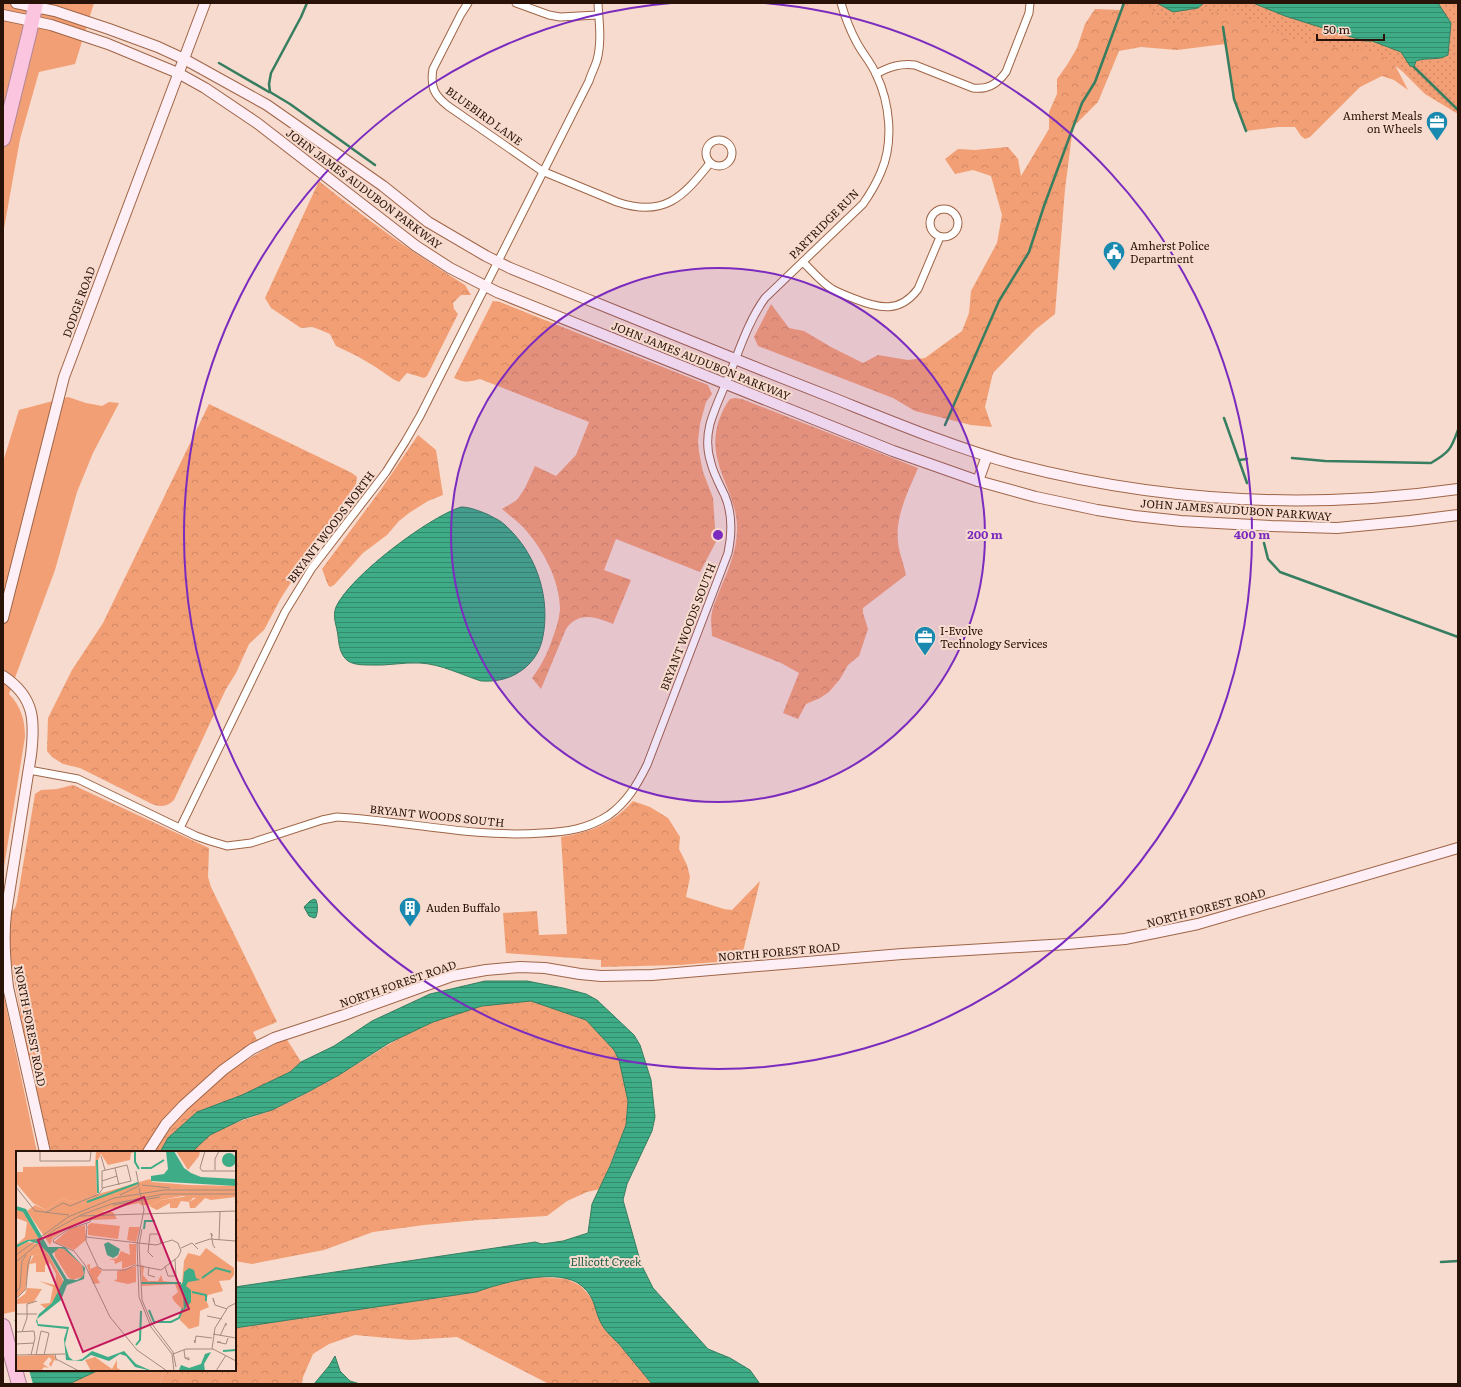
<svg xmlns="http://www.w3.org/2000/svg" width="1461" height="1387" viewBox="0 0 1461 1387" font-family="Literata,serif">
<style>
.grass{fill:#f29f75}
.forest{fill:url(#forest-crowns)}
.park{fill:url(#park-dots)}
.water{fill:url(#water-rules);stroke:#377e61}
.pier{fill:#f6dbce}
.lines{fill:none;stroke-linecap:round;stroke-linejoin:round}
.stream{stroke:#377e61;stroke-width:2.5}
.street-casing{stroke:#9f6547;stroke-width:9}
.secondary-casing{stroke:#9f6547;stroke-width:12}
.highway-casing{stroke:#b28694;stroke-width:16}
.street{stroke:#fff;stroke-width:7}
.secondary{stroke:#feeef6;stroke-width:10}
.highway{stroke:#fbc5e0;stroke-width:14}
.ring{fill:none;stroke:#7b2cbf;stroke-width:2}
.labels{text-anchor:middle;stroke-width:4;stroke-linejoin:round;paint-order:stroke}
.street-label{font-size:11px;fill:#291207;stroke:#f6dbce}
.poi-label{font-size:11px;fill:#291207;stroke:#f6dbce;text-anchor:start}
.water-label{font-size:12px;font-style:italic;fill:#225c48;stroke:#f6dbce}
.inset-river{fill:none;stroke:#3dac87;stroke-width:2}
.inset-road{fill:none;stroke:#a48b7e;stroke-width:1}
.view{fill:#c2185b;fill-opacity:0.15;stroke:#c2185b;stroke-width:2}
.inset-edge{fill:none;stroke:#291207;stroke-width:2}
.centre{fill:#7b2cbf;stroke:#f6dbce;stroke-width:2}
.ring-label{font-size:12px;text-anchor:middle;font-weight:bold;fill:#7b2cbf;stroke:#f6dbce;stroke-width:4;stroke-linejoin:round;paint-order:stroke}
</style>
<defs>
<pattern id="forest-crowns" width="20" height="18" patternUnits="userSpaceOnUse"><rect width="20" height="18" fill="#f29f75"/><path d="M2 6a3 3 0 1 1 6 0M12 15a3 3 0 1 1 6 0" fill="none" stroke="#d08864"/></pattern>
<pattern id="park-dots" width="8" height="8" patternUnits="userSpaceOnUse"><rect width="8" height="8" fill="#f29f75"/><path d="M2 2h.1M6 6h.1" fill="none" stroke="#d08864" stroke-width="1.8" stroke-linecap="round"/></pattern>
<pattern id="water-rules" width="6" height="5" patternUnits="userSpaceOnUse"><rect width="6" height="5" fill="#3dac87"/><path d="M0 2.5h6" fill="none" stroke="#338b6c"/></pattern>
</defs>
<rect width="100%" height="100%" fill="#f6dbce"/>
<g class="grass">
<path d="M 3,3 L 94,3 L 75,64 L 39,72 L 20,139 L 3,234 Z"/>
<path d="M 68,397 L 86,403 L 102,406 L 109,402 L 119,403 L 93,453 L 77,492 L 55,570 L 9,694 C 21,706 25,720 25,737 L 3,873 L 3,462 L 19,410 Z"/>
<path d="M 3,992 L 37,1152 L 17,1152 L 17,1311 L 3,1314 Z"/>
<path d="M 99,1370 L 164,1370 L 160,1384 L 69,1384 Z"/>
</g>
<g class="forest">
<path d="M 1122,3 L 1220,3 L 1385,46 L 1408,90 L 1394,80 L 1382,76 L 1360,87 L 1310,137 L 1305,139 L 1301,136 L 1295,127 L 1278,127 L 1246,131 L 1234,99 L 1225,44 L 1177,50 L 1141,47 L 1119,51 L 1098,102 L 1073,127 L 1065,189 L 1055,314 L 1035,330 L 993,373 L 985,407 L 992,427 L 971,425 L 915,411 L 893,398 L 758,346 L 754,337 L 771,304 L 789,328 L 804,331 L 831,347 L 863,363 L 878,355 L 908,360 L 925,358 L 962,331 L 969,313 L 971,291 L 997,243 L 1002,215 L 991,176 L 973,170 L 955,174 L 945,159 L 958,149 L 975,150 L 1008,147 L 1018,159 L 1021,176 L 1049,129 L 1049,112 L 1057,94 L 1057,79 L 1067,65 L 1077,48 L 1085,24 L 1095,9 L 1121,10 Z"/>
<path d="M 319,181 C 366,219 414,254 465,285 L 471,295 L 461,295 L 453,303 L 454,309 L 458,314 L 427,376 L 424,378 L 407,373 L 399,382 L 393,379 L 374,366 L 357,356 L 336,346 L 330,334 L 318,329 L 312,327 L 301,328 L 271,308 L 265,298 Z"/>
<path d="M 493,301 L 500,302 L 708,385 L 712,394 L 706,402 L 700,424 L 698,441 L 699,452 L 703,472 L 713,498 L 716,542 L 700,572 L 616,539 L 604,570 L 631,580 L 613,624 C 595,617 579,611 566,629 L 541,689 L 532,678 C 542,665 548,652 553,637 C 556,629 559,619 560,610 C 560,580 543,549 523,527 C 517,521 509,515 502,509 L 517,500 L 525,488 L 535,466 L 556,476 L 576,455 L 589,422 L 480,379 C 470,382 464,383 454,378 Z"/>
<path d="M 735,398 L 742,399 L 918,468 C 908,492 895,516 898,542 C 899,553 904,564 906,575 L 863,608 L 863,613 L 868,629 L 859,656 L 848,665 L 840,679 L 829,692 L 820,698 L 806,704 L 798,719 L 783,713 L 799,673 L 781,663 L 712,636 C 712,629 710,620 712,612 C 713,606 717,598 719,592 C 728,571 738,549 737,525 C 735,487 705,462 719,420 C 722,412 725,405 730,399 Z"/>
<path d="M 209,404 L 352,473 L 357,477 L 356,484 L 338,511 L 336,520 L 313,548 L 281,598 L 264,630 L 249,644 L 236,673 L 226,689 L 174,800 C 167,807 161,807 152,804 L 80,768 L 63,764 L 52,757 L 47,751 L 48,718 L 72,670 L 103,623 Z"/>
<path d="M 418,435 L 436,450 L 443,495 L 428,501 L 409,513 L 399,521 L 387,535 L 363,553 L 334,585 L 330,587 L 328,585 L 322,569 L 382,488 Z"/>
<path d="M 73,785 L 209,848 L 208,877 L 211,887 L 277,1022 L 253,1032 L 257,1040 C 239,1050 223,1064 207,1077 C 181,1101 160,1121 143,1152 L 51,1152 L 26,1044 L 11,960 L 10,939 L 11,912 L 15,908 L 17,901 L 35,794 L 41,790 L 57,789 Z"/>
<path d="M 633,801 L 650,807 L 668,818 L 680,837 L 679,849 L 687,865 L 690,877 L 686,897 L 724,909 L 732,910 L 760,881 L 741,960 L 680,965 L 601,967 L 601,960 L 506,953 L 503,913 L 537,911 L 539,935 L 567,934 L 561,837 C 591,832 612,824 633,801 Z"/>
<path d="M 531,1001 L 586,1020 L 614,1050 L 619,1060 L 628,1101 L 626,1125 L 600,1189 L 587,1192 L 567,1201 L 547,1216 L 478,1220 L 424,1225 L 373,1232 L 324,1250 L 252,1264 L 235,1261 L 235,1152 L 193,1152 C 208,1128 247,1120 272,1110 C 295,1100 318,1087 339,1075 C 370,1057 400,1035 434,1021 C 449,1015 467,1009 483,1006 C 498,1002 515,1002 531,1001 Z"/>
<path d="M 286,1038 L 301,1062 L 290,1072 L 243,1095 L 197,1112 L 168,1138 L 160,1152 L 154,1152 C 184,1101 234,1064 286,1038 Z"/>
<path d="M 538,1277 L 567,1279 L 581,1286 L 594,1301 L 601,1323 L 652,1384 L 549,1384 L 457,1337 L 410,1340 L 355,1335 L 329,1344 L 313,1354 L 303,1377 L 302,1384 L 160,1384 L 164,1370 L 235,1370 L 235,1328 L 476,1292 C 497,1284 517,1280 538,1277 Z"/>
</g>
<path class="park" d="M 1143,3 L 1458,3 L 1458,114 L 1425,94 L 1403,72 L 1383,56 L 1365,50 L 1304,44 L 1250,20 L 1227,12 L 1203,13 L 1191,15 L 1176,25 L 1155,14 Z"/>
<g class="water">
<path d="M 1157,3 L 1204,3 L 1198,8 L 1173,12 Z"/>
<path d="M 1253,3 L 1438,3 L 1451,23 L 1448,55 C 1438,61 1427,57 1416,61 L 1414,67 L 1410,66 L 1401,52 L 1372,41 L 1364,41 L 1285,16 Z"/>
<path d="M 461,507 C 470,507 479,511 487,514 C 494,518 500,520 505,525 C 534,551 549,591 544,630 C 542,645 538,656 526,667 C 513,678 499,682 481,681 C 462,675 441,664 420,663 C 404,662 387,666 371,665 C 364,665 354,665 348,661 C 340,655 339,645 338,636 C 337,626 332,617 336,607 C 350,576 429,517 461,507 Z"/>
<path d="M 314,899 L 316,900 C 318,905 318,911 316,917 L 314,918 L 309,916 L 304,907 L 310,901 Z"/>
<path d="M 485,981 L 527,981 L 563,988 L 586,994 L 597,1000 L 634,1035 L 640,1045 L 651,1080 L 655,1117 L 652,1131 L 627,1184 L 623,1200 L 641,1264 L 653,1288 L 708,1349 L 730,1358 L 750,1370 L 760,1384 L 652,1384 C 641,1371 630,1357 619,1344 C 613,1338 605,1331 601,1323 C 594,1310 596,1298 582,1286 C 559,1266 501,1283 476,1292 L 235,1328 L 235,1287 L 535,1242 L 542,1244 L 563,1241 L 588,1233 L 592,1204 L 610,1166 L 626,1125 L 628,1101 L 619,1060 L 614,1050 L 586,1020 L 531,1001 L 482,1006 L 433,1022 L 389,1043 L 339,1075 L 308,1092 L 272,1110 L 243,1119 L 210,1135 L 196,1148 L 193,1152 L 160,1152 L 168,1138 L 197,1112 L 242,1095 L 290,1072 L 301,1062 L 334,1046 L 372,1021 L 430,994 Z"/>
<path d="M 17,1320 L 17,1370 L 99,1370 L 69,1384 L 3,1384 L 3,1322 Z"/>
<path d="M 335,1356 L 340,1371 L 350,1381 L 360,1384 L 314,1384 L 329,1366 Z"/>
</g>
<path class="pier" d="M 14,1318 L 17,1330 L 17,1370 L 29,1370 L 33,1384 L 4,1384 L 3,1320 Z"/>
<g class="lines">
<g class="stream">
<path d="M 307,3 L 301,17 L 271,73 L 269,84 L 270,92 L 290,104 L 375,165"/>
<path d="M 1223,27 L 1234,99 L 1246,131"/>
<path d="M 219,63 L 269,92"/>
<path d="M 1414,67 L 1458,110"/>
<path d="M 1224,418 L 1247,483"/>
<path d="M 945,425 L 999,301 L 1029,252 L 1044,206 L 1082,103 L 1095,82 L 1124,3"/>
<path d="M 1292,458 L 1325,461 L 1431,463 C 1450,452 1451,449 1458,430"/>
<path d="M 1239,460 L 1247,459"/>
<path d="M 1264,543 L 1268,559 L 1280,572 L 1458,637"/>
<path d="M 1441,1262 L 1458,1261"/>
</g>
<g class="street-casing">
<g id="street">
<path d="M 468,3 L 461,14 L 433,69 C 430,87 434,95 448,106 L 542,171 L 617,202 C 664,218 683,197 710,163"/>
<path d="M 516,3 L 549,15 L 560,17 L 598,15"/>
<path d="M 876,74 C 889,67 900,63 915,65 L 973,88 C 988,90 997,84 1006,72 L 1029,13 L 1030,3"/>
<circle cx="719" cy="153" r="13"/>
<circle cx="944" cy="223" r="14"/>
<path d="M 803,262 C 812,271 821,282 832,289 C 839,293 847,296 855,299 C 880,309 900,313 918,289 L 940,237"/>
<path d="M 29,770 L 78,779 L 196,836 L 210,841 L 227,846 L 251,843 L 322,820 L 337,817 C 406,821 473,838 542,833 C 566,832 588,829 609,815 C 627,802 637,785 647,765 L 728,553 C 732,534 733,515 725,496 C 720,485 714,475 711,463 C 707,451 707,436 710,424 C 715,406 724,389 730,373 C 740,348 749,320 765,298 L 863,204 C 870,194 876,184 881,172 C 894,142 890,103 876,74 C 871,63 863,54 857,43 C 850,30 845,17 841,3"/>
<path d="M 180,828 L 285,612 L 312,568 L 386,472 L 405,442 L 420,416 L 589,81 C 591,74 595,67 597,60 C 602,41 599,22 598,3"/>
</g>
</g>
<g class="secondary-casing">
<g id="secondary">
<path d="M 16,3 L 55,11 L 109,29 L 158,47 L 184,59 L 267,105 L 383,186 L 428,222 L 486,256 L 510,268 C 614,310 718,353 823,394 C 886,419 949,446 1014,464 C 1160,502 1309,510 1458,489"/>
<path d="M 3,15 L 51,25 L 108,44 L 178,73 L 205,88 L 257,123 L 416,246 L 450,268 L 497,292 L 893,451 L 978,481 L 1036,497 L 1097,510 L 1135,516 L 1181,521 L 1271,526 L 1337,528 L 1410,521 L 1458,515"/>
<path d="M 978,481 L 987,456"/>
<path d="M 3,618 L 64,377 L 205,3"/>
<path d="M 3,676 C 35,697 35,721 31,755 L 6,913 C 3,938 5,962 8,987 L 45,1152"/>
<path d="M 148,1152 L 166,1124 L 183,1106 L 223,1070 L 252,1049 L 274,1038 L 344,1015 L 452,976 L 486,970 L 520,967 L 545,968 L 580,974 L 601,976 L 652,975 L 902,954 L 1068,944 L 1125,939 L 1198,924 L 1458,848"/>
</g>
</g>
<g class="highway-casing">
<g id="highway">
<path d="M 3,139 L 29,34 L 36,3"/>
<path d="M 3,1326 L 19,1384"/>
</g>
</g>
<use href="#street" class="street"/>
<use href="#secondary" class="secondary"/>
<use href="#highway" class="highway"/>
</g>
<circle cx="718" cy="535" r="267" fill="#7b2cbf" fill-opacity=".12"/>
<g class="ring">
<circle cx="718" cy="535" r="267"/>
<path d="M765 3A534 534 0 1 1 671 3"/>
</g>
<defs>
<g id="office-pin" transform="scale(1.15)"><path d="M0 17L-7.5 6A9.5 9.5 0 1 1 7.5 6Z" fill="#1989af" stroke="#f6dbce"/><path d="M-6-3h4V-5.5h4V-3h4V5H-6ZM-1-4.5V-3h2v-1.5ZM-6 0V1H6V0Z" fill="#fff"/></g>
<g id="civic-pin" transform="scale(1.15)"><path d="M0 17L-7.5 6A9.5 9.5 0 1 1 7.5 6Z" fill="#1989af" stroke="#f6dbce"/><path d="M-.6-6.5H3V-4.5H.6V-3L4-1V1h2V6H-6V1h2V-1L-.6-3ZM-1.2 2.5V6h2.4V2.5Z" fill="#fff"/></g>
<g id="building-pin" transform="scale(1.15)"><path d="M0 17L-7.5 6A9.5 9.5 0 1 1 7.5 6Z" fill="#1989af" stroke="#f6dbce"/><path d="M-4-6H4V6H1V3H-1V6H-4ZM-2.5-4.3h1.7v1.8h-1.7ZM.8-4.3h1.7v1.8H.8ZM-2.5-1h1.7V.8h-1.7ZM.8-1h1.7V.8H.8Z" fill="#fff"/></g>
</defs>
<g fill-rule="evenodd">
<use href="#office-pin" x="1437" y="122"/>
<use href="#civic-pin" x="1114" y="252"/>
<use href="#office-pin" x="925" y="637"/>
<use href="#building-pin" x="410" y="908"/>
</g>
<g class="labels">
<g class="street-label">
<text transform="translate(484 116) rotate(36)" y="4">BLUEBIRD LANE</text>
<text transform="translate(364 189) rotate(37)" y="4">JOHN JAMES AUDUBON PARKWAY</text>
<text transform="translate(824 224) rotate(-45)" y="4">PARTRIDGE RUN</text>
<text transform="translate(79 302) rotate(-70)" y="4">DODGE ROAD</text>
<text transform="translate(701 361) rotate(22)" y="4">JOHN JAMES AUDUBON PARKWAY</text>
<text transform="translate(1236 510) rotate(4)" y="4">JOHN JAMES AUDUBON PARKWAY</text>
<text transform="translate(331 527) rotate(-53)" y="4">BRYANT WOODS NORTH</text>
<text transform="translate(688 627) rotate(-69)" y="4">BRYANT WOODS SOUTH</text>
<text transform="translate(437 816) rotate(6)" y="4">BRYANT WOODS SOUTH</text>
<text transform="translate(1206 908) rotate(-15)" y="4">NORTH FOREST ROAD</text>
<text transform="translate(779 952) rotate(-5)" y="4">NORTH FOREST ROAD</text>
<text transform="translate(398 984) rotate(-19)" y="4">NORTH FOREST ROAD</text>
<text transform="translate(30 1026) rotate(79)" y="4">NORTH FOREST ROAD</text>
</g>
<g class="poi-label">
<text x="1422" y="120" text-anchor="end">Amherst Meals<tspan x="1422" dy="13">on Wheels</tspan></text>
<text x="1130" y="250">Amherst Police<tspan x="1130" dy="13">Department</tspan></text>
<text x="940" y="635">I-Evolve<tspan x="940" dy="13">Technology Services</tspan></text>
<text x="426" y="912">Auden Buffalo</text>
</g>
<g class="water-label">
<text x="606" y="1266">Ellicott Creek</text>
</g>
</g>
<g transform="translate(16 1151)">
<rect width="220" height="220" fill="#f6dbce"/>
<path d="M 134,28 L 136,31 L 173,34 L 220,35 L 220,46 L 195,49 L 189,47 L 179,57 L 174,57 L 173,51 L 180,47 L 166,45 L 145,49 L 135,54 L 125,54 L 123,52 L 94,58 L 86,61 L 97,61 L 101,68 L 75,69 L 56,75 L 37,87 L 34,94 L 11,60 L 19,54 L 30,59 L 46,47 L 55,51 ZM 0,59 L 7,61 L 23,88 L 21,89 L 11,89 L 0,94 L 9,86 L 11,71 L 0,67 ZM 11,91 L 23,93 L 31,101 L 15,105 L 9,139 L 0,148 L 0,97 ZM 25,204 L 38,204 L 41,210 L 38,209 L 35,216 L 33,213 L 36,209 L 33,206 L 27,213 L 33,217 L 28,216 L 25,220 Z" fill="#f29f75"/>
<path d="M 80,0 L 119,0 L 119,1 L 115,2 L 114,9 L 92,14 L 85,3 L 80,13 L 81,44 L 55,51 L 46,47 L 30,59 L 17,52 L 0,32 L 0,21 L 7,21 L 7,16 L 79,15 ZM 160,0 L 184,0 L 183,5 L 172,19 ZM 180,44 L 173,51 L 165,50 L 161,57 L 154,57 L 154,52 L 141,59 L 133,55 L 145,49 ZM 75,72 L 104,75 L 102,88 L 72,84 L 72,74 ZM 69,74 L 70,89 L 58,99 L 38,91 L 55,77 ZM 113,76 L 124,76 L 120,91 L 111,89 ZM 113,93 L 120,93 L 120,113 L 106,118 L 106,110 L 99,113 L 98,109 L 92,109 L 101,107 L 105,100 L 114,104 ZM 43,97 L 48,98 L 66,114 L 68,123 L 66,126 L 56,129 L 52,126 L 39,105 L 38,99 ZM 31,101 L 48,131 L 36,152 L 30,158 L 24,153 L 34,152 L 37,136 L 23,130 L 39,134 L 40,123 L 34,112 L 29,114 L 29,121 L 20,121 L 20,112 L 13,113 L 18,104 ZM 74,113 L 74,118 L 81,115 L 86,120 L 81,127 L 84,132 L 77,133 L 71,114 ZM 125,114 L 128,115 L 127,124 L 132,130 L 142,130 L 145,124 L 147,130 L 165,132 L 167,154 L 165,157 L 158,150 L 156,146 L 162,141 L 159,133 L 126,135 ZM 120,115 L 120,131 L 112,133 L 98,130 L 101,128 L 101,120 ZM 11,137 L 26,138 L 17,152 L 0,153 L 0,149 L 9,143 ZM 25,204 L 25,220 L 0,220 L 0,205 ZM 79,206 L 96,218 L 101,209 L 101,217 L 105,219 L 75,220 L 69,209 Z" fill="#f29f75"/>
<path d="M 190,97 L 218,117 L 218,124 L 214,129 L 203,130 L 207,140 L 192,144 L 190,149 L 193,156 L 184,160 L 183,175 L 173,178 L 164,169 L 166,152 L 162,137 L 166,132 L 168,110 L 172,102 L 184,105 Z" fill="#f29f75"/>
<path d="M 150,0 L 158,0 L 168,17 L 175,22 L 185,26 L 220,28 L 220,35 L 135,30 L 135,25 L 148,23 L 152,18 ZM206 9a7 7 0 1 1 14 0a7 7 0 1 1-14 0ZM 0,55 L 10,58 L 32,96 L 49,96 L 69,117 L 68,128 L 51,134 L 45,149 L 21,168 L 22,173 L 53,176 L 49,193 L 53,206 L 58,210 L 66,208 L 76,200 L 92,206 L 108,200 L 120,213 L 136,220 L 119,216 L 110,205 L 104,203 L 93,210 L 75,204 L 66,210 L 50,209 L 48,188 L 51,178 L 22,175 L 20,170 L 23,163 L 36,152 L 48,129 L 32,102 L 23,93 L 13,90 L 0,97 L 0,94 L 11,89 L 23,88 L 7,61 L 0,59 ZM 43,97 L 48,98 L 66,114 L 68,123 L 66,126 L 61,129 L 51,128 L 36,103 ZM 92,91 L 104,98 L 102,104 L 97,107 L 91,104 L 88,93 ZM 173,117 L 178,119 L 180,127 L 184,129 L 172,131 L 170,135 L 175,139 L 175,151 L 168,159 L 167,140 L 163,136 L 167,131 L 168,121 ZM 195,201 L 188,213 L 189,220 L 163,219 L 165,214 L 173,217 L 185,213 L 189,203 Z" fill="#3dac87" fill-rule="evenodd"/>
<path class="inset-river" d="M 119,0 L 119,11 L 123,18M 81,9 L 82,42M 125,17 L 135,17 L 148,9M 71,51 L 122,32M 128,78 L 129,70 L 139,70M 186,127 L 200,117 L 215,121M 125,132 L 165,132M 176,141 L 190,144 L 190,150M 133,159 L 138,171 L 155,171 L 163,167 L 167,157M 120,194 L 124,189 L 125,160M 207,200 L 220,199"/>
<path class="inset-road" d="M 24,0 L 24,10 L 74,10 L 75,0M 189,0 L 184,17 L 186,20 L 220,20M 85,5 L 89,19M 111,14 L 115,30 L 86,37 L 86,20 ZM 99,17 L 103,34M 199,19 L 199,8 L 203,0M 120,20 L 123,35M 86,30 L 101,25M 126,34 L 154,37M 0,36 L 19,60 L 53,64M 123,37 L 128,59 L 121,93 L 123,146 L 135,176 L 156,203 L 158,220M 104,44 L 123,35M 97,54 L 144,46M 29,62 L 47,52 L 54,55 L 83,43 L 87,37M 63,65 L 220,60M 76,66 L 74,71 L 53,78 L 38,88 L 37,91 L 58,100 L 69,114 L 94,166 L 121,199 L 151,220M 70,72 L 71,76 L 70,87 L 70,90 L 82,116 L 87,119 L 109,119 L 119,114 L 145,119 L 162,106 L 165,100 L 162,92 L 156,89 L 140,94 L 70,86M 126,78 L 123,94 L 126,149 L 136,173 L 157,201 L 160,216M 197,85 L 195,82 L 197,94 L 199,97M 203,89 L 204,61M 179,93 L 194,88 L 220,90M 165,97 L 176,92 L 182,98M 0,104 L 52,66 L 98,47 L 148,39 L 220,39M 137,106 L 132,101 L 134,83 L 143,83 L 145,93M 0,111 L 38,79 L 65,64 L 95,53 L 148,43 L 220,43M 133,116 L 132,124 L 139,126M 149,116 L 152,125 L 160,125 L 159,108M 0,142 L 4,136 L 6,110 L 10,104M 0,148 L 10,138 L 12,113 L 15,105M 198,151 L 197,147 L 199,154 L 211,158M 0,163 L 21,163M 191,165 L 206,168M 0,181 L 18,180 L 19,187 L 15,204M 6,181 L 11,167 L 11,153 L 21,150M 197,183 L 220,187M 204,185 L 210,172 L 210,175M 178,189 L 179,192 L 180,185 L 196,187M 205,191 L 201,191 L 210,193 L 212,187M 0,193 L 18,192M 196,198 L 199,177 L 212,156 L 220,152M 168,199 L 169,207 L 173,209 L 173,207 L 169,207M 39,203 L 40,208 L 63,220M 157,203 L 170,198 L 197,198 L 220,210M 0,204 L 49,203M 20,204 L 25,180 L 33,182 L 28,204M 107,220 L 120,220M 200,220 L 210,204"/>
<path class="view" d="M 128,46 L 173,158 L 67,201 L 22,89 Z"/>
<rect width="220" height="220" class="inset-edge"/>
</g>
<circle cx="718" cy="535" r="6" class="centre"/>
<g class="ring-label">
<text x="985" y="539">200 m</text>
<text x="1252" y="539">400 m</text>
</g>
<rect width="1461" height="1387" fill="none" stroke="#291207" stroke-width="8"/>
<path d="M1317 34v6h67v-6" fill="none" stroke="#291207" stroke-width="2"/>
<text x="1323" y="34" font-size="12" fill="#291207" stroke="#f6dbce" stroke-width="3" paint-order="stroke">50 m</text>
</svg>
